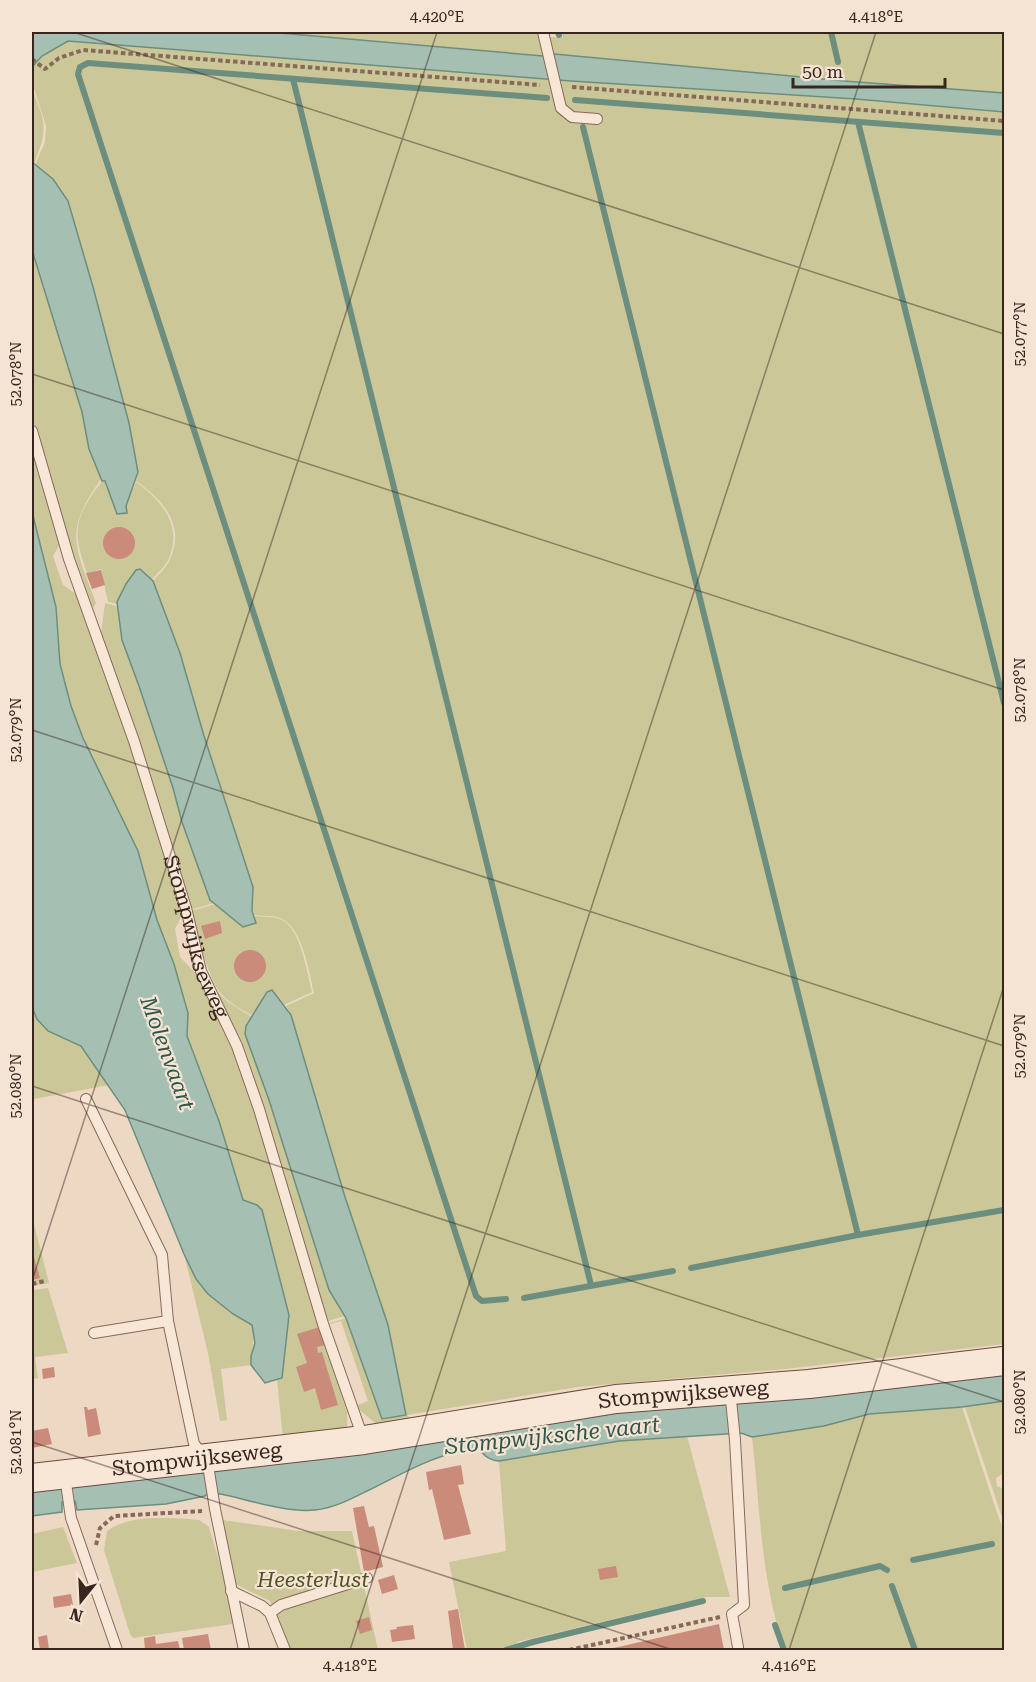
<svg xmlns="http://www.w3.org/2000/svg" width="1036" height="1682" viewBox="0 0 1036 1682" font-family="'Roboto Serif',serif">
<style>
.green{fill:#cbc798}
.water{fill:#a5c0b3;stroke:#6c8e7f;stroke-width:1.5}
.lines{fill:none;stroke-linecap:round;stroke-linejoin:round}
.stream{stroke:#6c8e7f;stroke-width:6}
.building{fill:#ca8b7a}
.lane-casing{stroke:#87695a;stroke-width:12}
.secondary-casing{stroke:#694b3e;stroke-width:30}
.path{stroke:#87695a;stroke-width:4;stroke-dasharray:4.5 3;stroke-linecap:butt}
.lane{stroke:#f8e7d7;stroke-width:10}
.secondary{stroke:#f8e7d7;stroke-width:28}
.ticks{fill:none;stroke:#37251e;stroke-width:1.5;stroke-opacity:0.45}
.labels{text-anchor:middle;stroke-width:4.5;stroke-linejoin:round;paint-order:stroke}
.street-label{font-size:21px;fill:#37251e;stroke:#f5e4d3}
.park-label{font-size:21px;font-style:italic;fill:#515325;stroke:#f5e4d3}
.water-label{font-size:22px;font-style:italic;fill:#2e574c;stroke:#f5e4d3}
.neatline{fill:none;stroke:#37251e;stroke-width:2}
.ticks-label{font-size:15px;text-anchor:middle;fill:#37251e}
</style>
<rect width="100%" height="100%" fill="#edd8c3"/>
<g class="green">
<path d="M 268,32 L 537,32 L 543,56 L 282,33 Z"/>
<path d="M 562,32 L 1004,32 L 1004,93 L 844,81 L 565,56 L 554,54 L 550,37 L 563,37 Z"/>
<path d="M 68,41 L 571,81 L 856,99 L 1004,112 L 1004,1344 L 785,1369 L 578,1387 L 407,1415 L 414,1422 L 380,1427 L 355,1406 L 368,1401 L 341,1321 L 327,1325 L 327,1324 L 346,1318 L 382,1419 L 406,1415 L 388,1325 L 345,1197 L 291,1015 L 286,1006 L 314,993 C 309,973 303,929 282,919 C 275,915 262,916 254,915 L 180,653 L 153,581 C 158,575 167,567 170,559 C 186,525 162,499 136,481 L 138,472 L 129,423 L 68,201 L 53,179 L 35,165 L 45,142 L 46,126 L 32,82 L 32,67 L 42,56 Z"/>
<path d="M 32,89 C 46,123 48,129 34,164 L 32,162 Z"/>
<path d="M 32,250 L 82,412 L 89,449 L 101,479 C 63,533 75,545 96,603 L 93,608 L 67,535 L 32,417 Z"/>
<path d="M 32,446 L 61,542 L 53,556 L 63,585 L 79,596 L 133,748 L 180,906 L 181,917 L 175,929 L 180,957 L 198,976 L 229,1039 L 255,1112 L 347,1412 L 347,1431 L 283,1439 L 277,1379 L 289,1315 L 257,1205 L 243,1201 L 219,1121 L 187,1036 L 188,1013 L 174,964 L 71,706 L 60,664 L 56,607 L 32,512 Z"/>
<path d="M 102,481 L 105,481 L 117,514 L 127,512 L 125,507 L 136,482 C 161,500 183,525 169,558 C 166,566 157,573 152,580 L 140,569 L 136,570 L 126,584 L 117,604 L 108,602 L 101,569 L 87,573 C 71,530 75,517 102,481 Z"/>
<path d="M 105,603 L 117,606 L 122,640 L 139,686 L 173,788 L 182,822 L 210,900 L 214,903 L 190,910 L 101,634 Z"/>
<path d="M 216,904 L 243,927 L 255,923 L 254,916 C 262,917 275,916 282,920 C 301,929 307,973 312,992 L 284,1005 L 272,990 L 267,992 L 253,1016 C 241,1009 228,1003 219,991 C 208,977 197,931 191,911 Z"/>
<path d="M 211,979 L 217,991 L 228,1002 L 252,1017 L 246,1026 L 245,1034 L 269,1100 L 329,1290 L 345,1316 L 328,1321 L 268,1120 L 244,1053 Z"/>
<path d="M 32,1007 L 37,1019 L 48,1031 L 81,1046 L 109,1085 L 34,1099 L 32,1090 Z"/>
<path d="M 32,1216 L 49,1283 L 32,1286 Z"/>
<path d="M 184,1254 L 196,1279 L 233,1314 L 252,1325 C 257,1341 250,1350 251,1365 L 221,1369 L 227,1420 L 220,1421 L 208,1353 Z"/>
<path d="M 48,1288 L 68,1353 L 35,1357 L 38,1378 L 32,1379 L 32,1290 Z"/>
<path d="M 1004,1401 L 1004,1473 L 996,1478 L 997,1486 L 1004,1489 L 1004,1523 L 965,1407 Z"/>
<path d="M 962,1407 L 997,1513 L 1004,1531 L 1004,1650 L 785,1650 C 761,1583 760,1508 752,1437 L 824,1426 L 869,1414 Z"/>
<path d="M 687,1436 L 730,1597 L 706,1597 L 517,1642 L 520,1650 L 467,1650 L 449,1562 L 506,1551 L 499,1461 L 620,1441 Z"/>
<path d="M 189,1519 L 199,1520 L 209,1527 L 233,1609 L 233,1624 L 133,1638 L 130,1634 L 104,1550 L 107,1531 C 130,1515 162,1518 189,1519 Z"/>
<path d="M 222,1520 L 299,1531 L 352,1531 L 378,1650 L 288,1650 L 270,1601 L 235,1584 Z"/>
<path d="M 63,1527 L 77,1563 L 32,1572 L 32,1534 Z"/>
</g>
<g class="water">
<path d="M 32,32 L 268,32 L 543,56 L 554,54 L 844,81 L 1004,93 L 1004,112 L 856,99 L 571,81 L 68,41 L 42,56 L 32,67 Z"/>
<path d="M 32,162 L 53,179 L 68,201 L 93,287 L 129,423 L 138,472 L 126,506 L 127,513 L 117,514 L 105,481 L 102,481 L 89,449 L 82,412 L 32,250 Z"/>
<path d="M 32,512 L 56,607 L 60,664 L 71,706 L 83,738 L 138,851 L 157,920 L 174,964 L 188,1013 L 187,1036 L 219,1121 L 243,1200 L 257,1205 L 262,1210 L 289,1315 L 282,1378 L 265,1383 L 251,1365 L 251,1356 L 255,1343 L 252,1325 L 233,1314 L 208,1294 L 196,1279 L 184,1254 L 125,1110 L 81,1046 L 48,1031 L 37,1019 L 32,1007 Z"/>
<path d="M 140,569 L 153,581 L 180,653 L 204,736 L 253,887 L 252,911 L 256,923 L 243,927 L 210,900 L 182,822 L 173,788 L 139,686 L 122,640 L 117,602 L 126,584 L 136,570 Z"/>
<path d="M 272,990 L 291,1015 L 345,1197 L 388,1325 L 406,1415 L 382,1419 L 346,1318 L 329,1290 L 269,1100 L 245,1034 L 246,1026 L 267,992 Z"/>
<path d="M 1004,1371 L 1004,1401 L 962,1407 L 869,1414 L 824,1426 L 752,1437 L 741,1433 L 619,1441 L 499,1461 C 488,1460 484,1455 478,1448 C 438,1452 402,1474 367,1491 C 351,1499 334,1508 315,1510 C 287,1513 249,1500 221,1494 L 207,1494 L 205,1496 L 166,1504 L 77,1510 L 75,1501 L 62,1502 L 62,1512 L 32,1516 L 32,1487 L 608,1410 Z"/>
</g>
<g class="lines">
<g class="stream">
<path d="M 558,32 L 559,35"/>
<path d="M 831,32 L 838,62"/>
<path d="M 293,79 L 591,1285"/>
<path d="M 575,100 L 1004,133"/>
<path d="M 858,122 L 1004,703"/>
<path d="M 583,127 L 858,1235"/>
<path d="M 691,1268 L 858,1235 L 1004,1210"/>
<path d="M 524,1298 L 673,1271"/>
<path d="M 506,1299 L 482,1301 L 476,1296 L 78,74 L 80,67 L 88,63 L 547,98"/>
<path d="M 913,1560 L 992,1544"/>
<path d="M 892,1586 L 915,1650"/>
<path d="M 785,1588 L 880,1566 L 887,1570"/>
<path d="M 775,1625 L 784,1650"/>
<path d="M 506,1650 L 533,1642 L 703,1601"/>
</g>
</g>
<g class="building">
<circle cx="119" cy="543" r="16"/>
<path d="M 101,570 L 105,585 L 92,589 L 86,573 Z"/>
<path d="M 220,921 L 222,933 L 205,939 L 201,926 Z"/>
<circle cx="250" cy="966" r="16"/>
<path d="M 32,1250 L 40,1278 L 32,1280 Z"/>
<path d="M 320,1327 L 325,1345 L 317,1347 L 318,1353 L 322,1352 L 338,1405 L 321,1410 L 315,1388 L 304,1392 L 296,1367 L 307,1363 L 297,1334 Z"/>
<path d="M 54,1367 L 55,1377 L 43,1379 L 42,1369 Z"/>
<path d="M 84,1407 L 87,1407 L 88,1410 L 96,1408 L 101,1434 L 88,1437 Z"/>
<path d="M 48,1428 L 52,1444 L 32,1448 L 32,1431 Z"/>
<path d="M 461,1465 L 464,1484 L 458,1485 L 471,1534 L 444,1540 L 432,1489 L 429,1490 L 426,1472 Z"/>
<path d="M 364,1506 L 369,1527 L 374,1526 L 383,1567 L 364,1572 L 353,1508 Z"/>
<path d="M 616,1566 L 618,1577 L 600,1580 L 598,1569 Z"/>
<path d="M 394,1575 L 398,1589 L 382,1594 L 378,1580 Z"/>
<path d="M 71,1594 L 73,1605 L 54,1608 L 53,1597 Z"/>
<path d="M 458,1609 L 465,1650 L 453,1650 L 448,1611 Z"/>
<path d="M 369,1617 L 372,1630 L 360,1634 L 356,1621 Z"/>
<path d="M 719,1624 L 724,1650 L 605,1650 Z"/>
<path d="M 413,1625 L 415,1639 L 392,1642 L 390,1630 L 397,1629 L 396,1627 Z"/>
<path d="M 208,1634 L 211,1650 L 184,1650 L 182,1638 Z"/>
<path d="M 47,1635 L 49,1649 L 40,1650 L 38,1637 Z"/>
<path d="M 155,1636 L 156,1644 L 178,1641 L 180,1650 L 145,1650 L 144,1638 Z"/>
</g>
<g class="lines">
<g class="lane-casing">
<g id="lane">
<path d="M 543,32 L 561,108 L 572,117 L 597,119"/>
<path id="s1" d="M 32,431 L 69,559 L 134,741 L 186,908 L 201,971 L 237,1046 L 259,1109 L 323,1324 L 363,1438"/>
<path d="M 86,1099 L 162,1255 L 168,1321 L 194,1444 L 207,1459 L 215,1509 L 244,1650"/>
<path d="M 94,1333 L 168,1321"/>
<path d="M 730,1390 L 735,1440 L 744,1605 L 732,1614 L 738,1647"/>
<path d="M 65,1476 L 71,1518 L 117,1650"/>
<path d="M 231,1591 L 262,1606 L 270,1613 L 285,1650"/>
<path d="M 270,1613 L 281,1605 L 367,1578"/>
</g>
</g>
<g class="secondary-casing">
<g id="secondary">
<path id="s2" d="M 32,1478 L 364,1440 L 616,1399 L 809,1384 L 1004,1361"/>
</g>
</g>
<g class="path">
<path d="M 32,59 L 45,69 L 59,58 L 83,50 L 540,85"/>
<path d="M 572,87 L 1004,121"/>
<path d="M 32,1284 L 45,1281"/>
<path d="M 96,1545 L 100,1528 L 114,1516 L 202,1511"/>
<path d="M 569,1650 L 720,1617"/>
</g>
<use href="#lane" class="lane"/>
<use href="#secondary" class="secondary"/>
</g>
<path class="ticks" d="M 73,32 L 1004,334M 32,374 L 1004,690M 32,730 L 1004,1046M 32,1086 L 1004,1402M 32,1281 L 437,32M 32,1442 L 673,1650M 350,1650 L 876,32M 789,1650 L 1004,986"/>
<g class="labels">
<g class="street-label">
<text dy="7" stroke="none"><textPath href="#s1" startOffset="532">Stompwijkseweg</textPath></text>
<text dy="7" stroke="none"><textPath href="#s2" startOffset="657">Stompwijkseweg</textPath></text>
<text dy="7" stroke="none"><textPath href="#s2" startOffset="166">Stompwijkseweg</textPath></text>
</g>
<g class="park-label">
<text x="313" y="1587">Heesterlust</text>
</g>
<g class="water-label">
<text transform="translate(168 1053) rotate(70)" y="8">Molenvaart</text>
<text transform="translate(552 1435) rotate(-6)" y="8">Stompwijksche vaart</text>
</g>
</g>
<rect width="1036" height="1682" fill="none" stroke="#f5e4d3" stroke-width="66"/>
<g transform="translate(81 1601) rotate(198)" stroke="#f5e4d3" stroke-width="4.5" paint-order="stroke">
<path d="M0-4.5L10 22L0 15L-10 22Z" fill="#37251e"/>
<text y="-9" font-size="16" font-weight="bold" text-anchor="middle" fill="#37251e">N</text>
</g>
<path d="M793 78v9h152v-9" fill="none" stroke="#37251e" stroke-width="3"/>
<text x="802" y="78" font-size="18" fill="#37251e" stroke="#f5e4d3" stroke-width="4.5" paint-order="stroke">50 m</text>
<rect x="33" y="33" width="970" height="1616" class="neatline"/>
<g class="ticks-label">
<text x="437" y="22">4.420°E</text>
<text x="876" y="22">4.418°E</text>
<text transform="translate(1020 334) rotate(-90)" y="5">52.077°N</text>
<text transform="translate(16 374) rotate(-90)" y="5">52.078°N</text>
<text transform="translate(1020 690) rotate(-90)" y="5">52.078°N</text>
<text transform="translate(16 730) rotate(-90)" y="5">52.079°N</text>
<text transform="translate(1020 1046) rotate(-90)" y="5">52.079°N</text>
<text transform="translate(16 1086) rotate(-90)" y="5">52.080°N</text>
<text transform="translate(1020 1402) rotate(-90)" y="5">52.080°N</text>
<text transform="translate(16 1442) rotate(-90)" y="5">52.081°N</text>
<text x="350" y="1671">4.418°E</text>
<text x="789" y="1671">4.416°E</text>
</g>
</svg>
